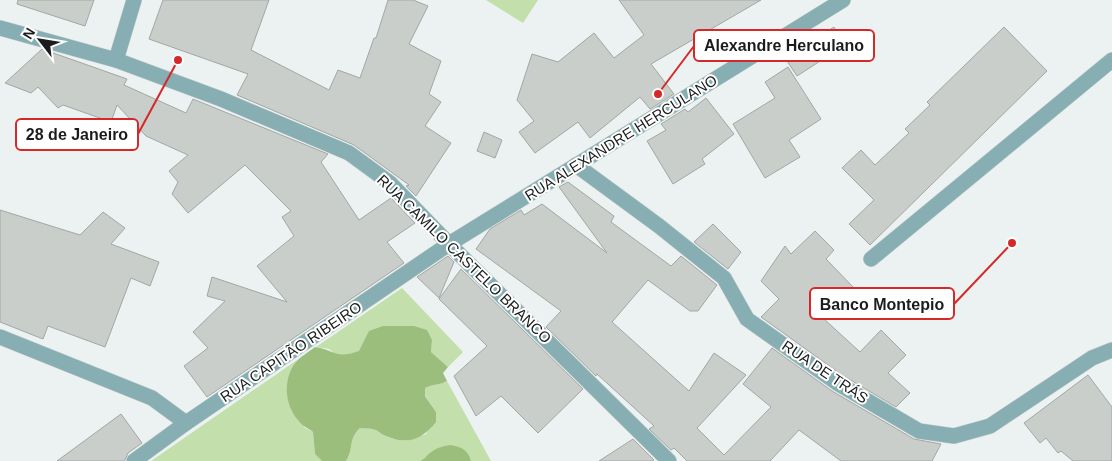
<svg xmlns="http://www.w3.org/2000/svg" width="1112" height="461" viewBox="0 0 1112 461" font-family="Arial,sans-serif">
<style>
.green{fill:#c3dfac}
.forest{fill:#9bbe7c}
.building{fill:#cacecb;stroke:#a2a7a4}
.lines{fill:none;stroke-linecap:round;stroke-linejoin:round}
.minor-casing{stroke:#c6cccb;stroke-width:16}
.minor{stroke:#87afb3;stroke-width:15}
.labels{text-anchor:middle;stroke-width:4;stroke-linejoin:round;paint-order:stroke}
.street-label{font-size:15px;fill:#1b1d1c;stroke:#fff}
.leader{fill:none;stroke:#d62828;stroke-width:2}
.callout-dot{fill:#d62828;stroke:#fff;stroke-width:2}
.callout{fill:#fff;stroke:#d62828;stroke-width:2}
.callout-label{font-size:16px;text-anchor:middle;font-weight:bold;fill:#1b1d1c}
</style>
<rect width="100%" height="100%" fill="#ecf2f1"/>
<g class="green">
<path d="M 486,0 L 538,0 L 523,23 Z"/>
<path d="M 402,288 L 463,352 L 448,367 L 431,352 L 432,340 L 359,351 L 347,355 L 337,355 L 329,349 L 316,347 Z"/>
<path d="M 297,360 L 292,369 L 304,427 L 313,432 L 315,454 L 322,461 L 151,461 Z"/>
<path d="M 447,381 L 491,461 L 471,461 L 467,452 L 463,449 L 429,454 L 424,460 L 420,461 L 346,461 C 354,448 348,439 360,428 L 375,429 L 383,435 L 393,439 L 406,441 L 426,434 L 436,412 L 425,395 L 425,388 C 433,384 441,385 447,381 Z"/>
</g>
<g class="forest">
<path d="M 383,326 L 414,326 L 427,330 L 432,340 L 431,352 L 448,367 L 443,373 L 447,381 C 441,385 433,384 425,388 L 425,396 L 436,412 L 436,422 C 422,439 408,446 386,436 C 382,435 380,432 376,430 C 372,428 365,429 360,428 C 348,439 354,448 346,461 L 322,461 L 315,454 L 313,432 C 308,428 302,426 298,420 C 284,404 283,378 296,362 C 301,356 309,352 315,347 C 337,351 335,359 359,351 L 369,331 Z"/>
<path d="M 450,445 C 461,447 468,449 471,461 L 420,461 C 425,459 426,456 430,453 C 436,448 443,446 450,445 Z"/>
</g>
<g class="building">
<path d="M 18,0 L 94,0 L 85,26 L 17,4 Z"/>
<path d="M 163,0 L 269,0 L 251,50 L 329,90 L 338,70 L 360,78 L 374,38 L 376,38 L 388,0 L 413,0 L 428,6 L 409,44 L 441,61 L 429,94 L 441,102 L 425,126 L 451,143 L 416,196 L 406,186 L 409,185 L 354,145 L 237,95 L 248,74 L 149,39 Z"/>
<path d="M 619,0 L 761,0 L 651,64 L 674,94 L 650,109 L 640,97 L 590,138 L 578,122 L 535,153 L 519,132 L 534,121 L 517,100 L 532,54 L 558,62 L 594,33 L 614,58 L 644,35 Z"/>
<path d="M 834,27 L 845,45 L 797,76 L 785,58 Z"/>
<path d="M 1004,27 L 1047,71 L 870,245 L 849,224 L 874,200 L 842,168 L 861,150 L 875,165 L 909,133 L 905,129 L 930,105 L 927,102 Z"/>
<path d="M 42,49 L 127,79 L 124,85 L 186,113 L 193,99 L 328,154 L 321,162 L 359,220 L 391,198 L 415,223 L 387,242 L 404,263 L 207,397 L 184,366 L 208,348 L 193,332 L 225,301 L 207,296 L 212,277 L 287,302 L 257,266 L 294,236 L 282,217 L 291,211 L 245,165 L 188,213 L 172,194 L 178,182 L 169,171 L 188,155 L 146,136 L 117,105 L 111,122 L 63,105 L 58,108 L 38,87 L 31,93 L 5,83 Z"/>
<path d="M 788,67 L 821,119 L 789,140 L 800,157 L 765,178 L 733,124 L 775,98 L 765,82 Z"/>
<path d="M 706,98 L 734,134 L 702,159 L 705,164 L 673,184 L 647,141 L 666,130 L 661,124 L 685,109 L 688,112 Z"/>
<path d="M 484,132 L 502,140 L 495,158 L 477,151 Z"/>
<path d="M 568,182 L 614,216 L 611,222 L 671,266 L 681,256 L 717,285 L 698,311 L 690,311 L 648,280 L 612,322 L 689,391 L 714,353 L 746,375 L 697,428 L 724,455 L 771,407 L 743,384 L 772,348 L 832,391 L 914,439 L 941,444 L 932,461 L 841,461 L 799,430 L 770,461 L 687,461 L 674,448 L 671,450 L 649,429 L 654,426 L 597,374 L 596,376 L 546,327 L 561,311 L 476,249 L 490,229 L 521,210 L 524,215 L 542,204 L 607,253 L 559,187 Z"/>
<path d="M 0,210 L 80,235 L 103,212 L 125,228 L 111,244 L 159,262 L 150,286 L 131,278 L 105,347 L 48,326 L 43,339 L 0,322 Z"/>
<path d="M 713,224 L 741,252 L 728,269 L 694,242 Z"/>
<path d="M 815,231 L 834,250 L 826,259 L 855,289 L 824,319 L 860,352 L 881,330 L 906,355 L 888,373 L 910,393 L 896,407 L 842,375 L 761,317 L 779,299 L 761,281 L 785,246 L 791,254 Z"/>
<path d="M 448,256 L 454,262 L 439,298 L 417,277 Z"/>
<path d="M 461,269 L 583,389 L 538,433 L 501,396 L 476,416 L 454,376 L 487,346 L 439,299 Z"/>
<path d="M 1088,375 L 1112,407 L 1112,461 L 1073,461 L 1061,451 L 1058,453 L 1046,438 L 1040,443 L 1024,423 Z"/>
<path d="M 121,414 L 142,443 L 128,453 L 125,460 L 123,461 L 57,461 Z"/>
<path d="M 633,439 L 654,460 L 652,461 L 599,461 Z"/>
</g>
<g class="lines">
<g class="minor-casing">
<g id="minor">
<path d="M 0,28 L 116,60 L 221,99 L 349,153 L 390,183 L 449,244 L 669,461"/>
<path d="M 116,60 L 134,0"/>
<path d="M 576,165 L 659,226 L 724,278 L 747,319 L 837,383 L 919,431 L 954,436 L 990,426 L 1092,358 L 1112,350"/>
<path d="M 871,259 L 1112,60"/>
<path d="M 0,337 L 152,398 L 186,423"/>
<path d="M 134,461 L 186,423 L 449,244 L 843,0"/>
</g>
</g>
<use href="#minor" class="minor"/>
</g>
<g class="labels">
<g class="street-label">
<text transform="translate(621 138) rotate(-32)" y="5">RUA ALEXANDRE HERCULANO</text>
<text transform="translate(464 259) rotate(44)" y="5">RUA CAMILO CASTELO BRANCO</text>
<text transform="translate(291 352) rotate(-34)" y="5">RUA CAPITÃO RIBEIRO</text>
<text transform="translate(825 372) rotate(34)" y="5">RUA DE TRÁS</text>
</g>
</g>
<path class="leader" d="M658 94L694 46M178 60L138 134M1012 243L954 304"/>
<g class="callout-dot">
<circle cx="658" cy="94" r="5"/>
<circle cx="178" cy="60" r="5"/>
<circle cx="1012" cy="243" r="5"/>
</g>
<g class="callout">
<rect x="694" y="30" width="180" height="31" rx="5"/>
<rect x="16" y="119" width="122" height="31" rx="5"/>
<rect x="810" y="288" width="144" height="31" rx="5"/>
</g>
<g class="callout-label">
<text x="784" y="51">Alexandre Herculano</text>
<text x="77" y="140">28 de Janeiro</text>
<text x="882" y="310">Banco Montepio</text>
</g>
<g transform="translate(40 40) rotate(301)" stroke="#ffffff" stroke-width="4" paint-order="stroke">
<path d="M0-4L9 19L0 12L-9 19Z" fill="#1b1d1c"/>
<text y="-8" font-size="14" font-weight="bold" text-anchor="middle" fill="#1b1d1c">N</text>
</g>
</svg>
